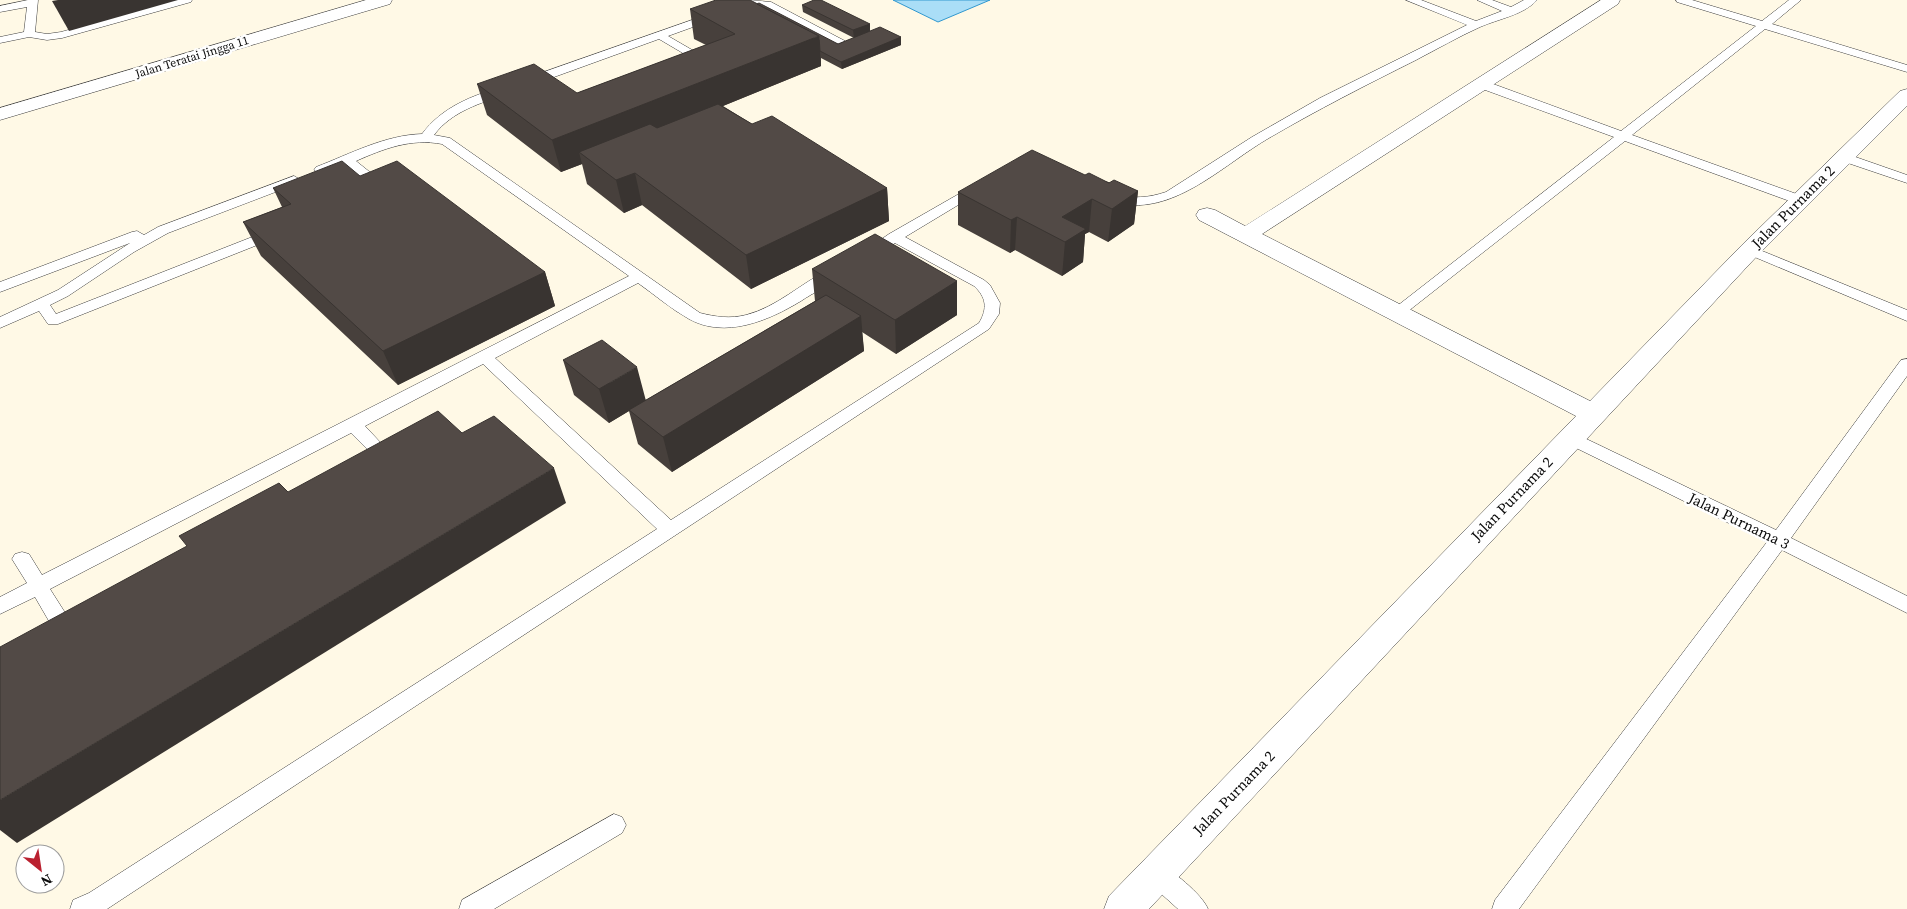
<svg xmlns="http://www.w3.org/2000/svg" width="1907" height="909" viewBox="0 0 1907 909" font-family="'Source Serif 4',serif">
<style>
.water{fill:#aadef7;stroke:#3098cf}
.lines{fill:none;stroke-linecap:round;stroke-linejoin:round}
.service-casing{stroke:#3d3d3d;stroke-width:1}
.minor-casing{stroke:#3d3d3d;stroke-width:1}
.service{fill:#fff;fill-rule:evenodd}
.minor{fill:#fff;fill-rule:evenodd}
.wall{fill:#47403c}
.shaded-wall{fill:#393431}
.building{fill:#524a46;stroke:#393431}
.labels{text-anchor:middle;stroke-width:5;stroke-linejoin:round;paint-order:stroke}
.far-street-label{font-size:12px;fill:#0a0a0a;stroke:#fff}
.street-label{font-size:15px;fill:#0a0a0a;stroke:#fff}
</style>
<rect width="100%" height="100%" fill="#fff9e6"/>
<path class="water" d="M 893,0 L 990,0 L 938,22 Z"/>
<g class="lines">
<g class="service-casing">
<g id="service">
<path d="M 28,0 L 38,0 L 35,32 L 47,34 L 61,32 L 175,0 L 192,0 L 191,2 L 62,38 L 47,40 L 29,37 L 0,43 L 0,37 L 24,32 L 27,7 L 0,12 L 0,6 Z"/>
<path d="M 749,0 L 771,2 L 845,41 L 839,44 L 835,43 L 764,7 L 754,5 L 668,36 L 706,58 L 710,63 L 707,68 L 699,68 L 698,62 L 659,39 L 532,85 L 524,85 L 522,82 L 524,79 Z"/>
<path d="M 1406,0 L 1421,0 L 1476,21 L 1502,11 L 1477,0 L 1492,0 L 1511,7 L 1524,0 L 1537,0 C 1524,15 1498,19 1480,27 C 1458,37 1437,49 1416,60 C 1366,85 1317,110 1269,138 C 1226,163 1181,209 1129,205 C 1122,205 1112,204 1108,198 L 1115,194 C 1134,199 1148,198 1166,192 L 1252,137 L 1320,98 L 1467,25 Z"/>
<path d="M 1676,0 L 1692,0 L 1762,21 L 1789,0 L 1801,0 L 1772,24 L 1907,65 L 1907,72 L 1765,29 L 1632,135 L 1805,197 L 1807,200 L 1805,203 L 1795,203 L 1625,141 L 1402,316 L 1392,316 L 1389,313 L 1392,310 L 1614,137 L 1477,87 L 1475,84 L 1477,81 L 1485,81 L 1621,131 L 1756,26 L 1677,2 Z"/>
<path d="M 503,87 L 509,91 L 507,94 C 481,103 452,111 434,135 L 450,138 L 700,313 C 716,317 730,319 746,315 C 777,307 800,284 828,270 C 832,268 835,269 839,270 L 841,273 C 834,283 811,294 801,301 C 768,321 725,339 689,319 C 671,309 655,295 638,283 L 495,358 L 671,520 L 979,323 C 988,308 986,297 974,286 L 895,243 L 872,257 L 862,257 L 860,254 L 889,234 L 978,183 L 983,184 L 985,187 L 983,190 L 905,237 L 984,280 L 990,285 L 1000,303 L 999,314 L 989,329 L 107,909 L 70,909 L 73,900 L 89,893 L 657,529 L 483,364 L 365,426 L 394,457 L 389,468 L 383,470 L 377,468 L 374,464 L 376,458 L 351,433 L 50,589 L 71,622 L 79,625 L 82,631 L 79,637 L 72,639 L 57,635 L 35,597 L 0,614 L 0,597 L 27,583 L 12,559 L 15,554 L 22,552 L 29,554 L 42,575 L 629,276 L 442,144 C 411,138 383,149 356,161 L 376,177 L 380,184 L 374,195 L 369,196 L 362,192 L 366,184 L 365,182 L 345,165 L 321,174 L 314,170 L 316,167 C 350,154 385,135 422,134 C 441,108 472,95 503,87 Z"/>
<path d="M 1844,153 L 1907,175 L 1907,183 L 1839,160 L 1838,157 L 1839,154 Z"/>
<path d="M 294,176 L 301,180 L 299,183 L 168,233 L 134,252 L 68,296 L 50,305 L 56,314 L 270,230 L 280,230 L 282,233 L 280,236 L 58,324 L 48,324 L 39,311 L 0,328 L 0,317 L 58,290 L 130,243 L 0,292 L 0,282 L 132,232 L 137,231 L 144,235 L 158,227 Z"/>
<path d="M 1750,246 L 1907,310 L 1907,321 L 1745,253 L 1743,250 L 1745,247 Z"/>
<path d="M 1907,359 L 1907,376 L 1791,538 L 1907,596 L 1907,613 L 1782,550 L 1519,909 L 1492,909 L 1495,900 L 1767,542 L 1564,442 L 1561,438 L 1564,434 L 1570,432 L 1576,434 L 1776,530 L 1901,360 Z"/>
<path d="M 614,814 L 622,817 L 626,825 L 622,833 L 494,909 L 459,909 L 462,900 Z"/>
<path d="M 1156,862 C 1171,869 1202,894 1208,909 L 1178,909 L 1148,882 L 1144,874 L 1148,866 Z"/>
</g>
</g>
<g class="minor-casing">
<g id="minor">
<path d="M 366,0 L 392,0 L 390,4 L 0,120 L 0,108 Z"/>
<path d="M 1601,0 L 1620,0 L 1618,4 L 1262,234 L 1590,401 L 1742,245 L 1900,91 L 1907,89 L 1907,106 L 1758,255 L 1149,909 L 1104,909 L 1109,896 L 1576,416 L 1199,220 L 1196,215 L 1199,210 L 1207,208 L 1215,210 L 1245,226 Z"/>
</g>
</g>
<use href="#service" class="service"/>
<use href="#minor" class="minor"/>
</g>
<g class="wall">
<path d="M 802,5 L 870,24 L 870,31 L 901,37 L 901,45 L 842,69 L 821,58 L 821,66 L 723,106 L 752,124 L 887,188 L 889,221 L 751,289 L 642,205 L 624,213 L 587,184 L 582,164 L 561,172 L 487,115 L 477,84 L 577,93 L 706,45 L 694,39 L 690,9 L 838,44 L 854,38 L 803,12 Z"/>
<path d="M 1085,175 L 1138,191 L 1134,224 L 1108,242 L 1089,232 L 1085,234 L 1083,262 L 1062,276 L 1015,250 L 1010,253 L 958,225 L 958,192 Z"/>
<path d="M 360,176 L 545,272 L 555,306 L 398,385 L 261,256 L 243,222 L 282,207 L 273,188 Z"/>
<path d="M 812,269 L 957,281 L 957,315 L 896,354 L 862,332 L 864,351 L 672,472 L 638,444 L 629,411 L 609,423 L 574,395 L 563,360 L 646,400 L 815,301 Z"/>
</g>
<g class="shaded-wall">
<path d="M 58,0 L 178,0 L 69,31 L 52,1 Z"/>
<path d="M 870,24 L 870,31 L 854,38 L 853,30 Z"/>
<path d="M 819,36 L 821,66 L 590,160 L 579,152 L 582,164 L 561,172 L 552,140 Z"/>
<path d="M 901,37 L 901,45 L 842,69 L 841,62 Z"/>
<path d="M 635,173 L 642,205 L 624,213 L 616,180 Z"/>
<path d="M 887,188 L 889,221 L 751,289 L 746,255 Z"/>
<path d="M 1138,191 L 1134,224 L 1108,242 L 1112,209 Z"/>
<path d="M 1092,199 L 1089,232 L 1085,234 L 1083,262 L 1062,276 L 1065,242 L 1062,217 Z"/>
<path d="M 1017,217 L 1015,250 L 1010,253 L 1011,220 Z"/>
<path d="M 545,272 L 555,306 L 398,385 L 383,351 Z"/>
<path d="M 957,281 L 957,315 L 896,354 L 895,320 Z"/>
<path d="M 861,316 L 864,351 L 672,472 L 663,437 Z"/>
<path d="M 637,367 L 646,401 L 629,410 L 629,411 L 609,423 L 599,389 Z"/>
<path d="M 554,468 L 566,503 L 17,843 L 0,830 L 0,800 Z"/>
</g>
<g class="building">
<path d="M 716,0 L 750,0 L 819,36 L 552,140 L 477,84 L 534,64 L 577,93 L 735,34 L 690,9 Z"/>
<path d="M 814,0 L 821,0 L 870,24 L 853,30 L 802,5 Z"/>
<path d="M 759,3 L 838,44 L 880,27 L 901,37 L 841,62 L 820,51 L 819,36 L 757,4 Z"/>
<path d="M 718,104 L 752,124 L 772,116 L 887,188 L 746,255 L 635,173 L 616,180 L 579,152 L 650,124 L 657,128 Z"/>
<path d="M 1032,150 L 1085,175 L 1089,173 L 1109,183 L 1114,180 L 1138,191 L 1112,209 L 1092,199 L 1062,217 L 1086,229 L 1065,242 L 1017,217 L 1011,220 L 958,192 Z"/>
<path d="M 342,161 L 360,176 L 397,161 L 545,272 L 383,351 L 243,222 L 291,204 L 273,188 Z"/>
<path d="M 875,234 L 957,281 L 895,320 L 812,269 Z"/>
<path d="M 826,295 L 861,316 L 663,437 L 629,410 Z"/>
<path d="M 602,340 L 637,367 L 599,389 L 563,360 Z"/>
<path d="M 438,411 L 462,433 L 494,416 L 554,468 L 0,800 L 0,647 L 187,546 L 179,536 L 279,483 L 288,492 Z"/>
</g>
<g class="labels">
<g class="far-street-label">
<text transform="translate(192 57) rotate(-17)" y="4">Jalan Teratai Jingga 11</text>
</g>
<g class="street-label">
<text transform="translate(1793 207) rotate(-45)" y="5">Jalan Purnama 2</text>
<text transform="translate(1512 499) rotate(-46)" y="5">Jalan Purnama 2</text>
<text transform="translate(1739 521) rotate(26)" y="5">Jalan Purnama 3</text>
<text transform="translate(1234 793) rotate(-46)" y="5">Jalan Purnama 2</text>
</g>
</g>
<g transform="translate(40 869) rotate(150)"><circle r="24" fill="#ffffff" stroke="#9d9d9d"/>
<path d="M0-4L9 19L0 12L-9 19Z" fill="#ba2130"/>
<text y="-8" font-size="14" font-weight="bold" text-anchor="middle" fill="#0a0a0a">N</text>
</g>
</svg>
